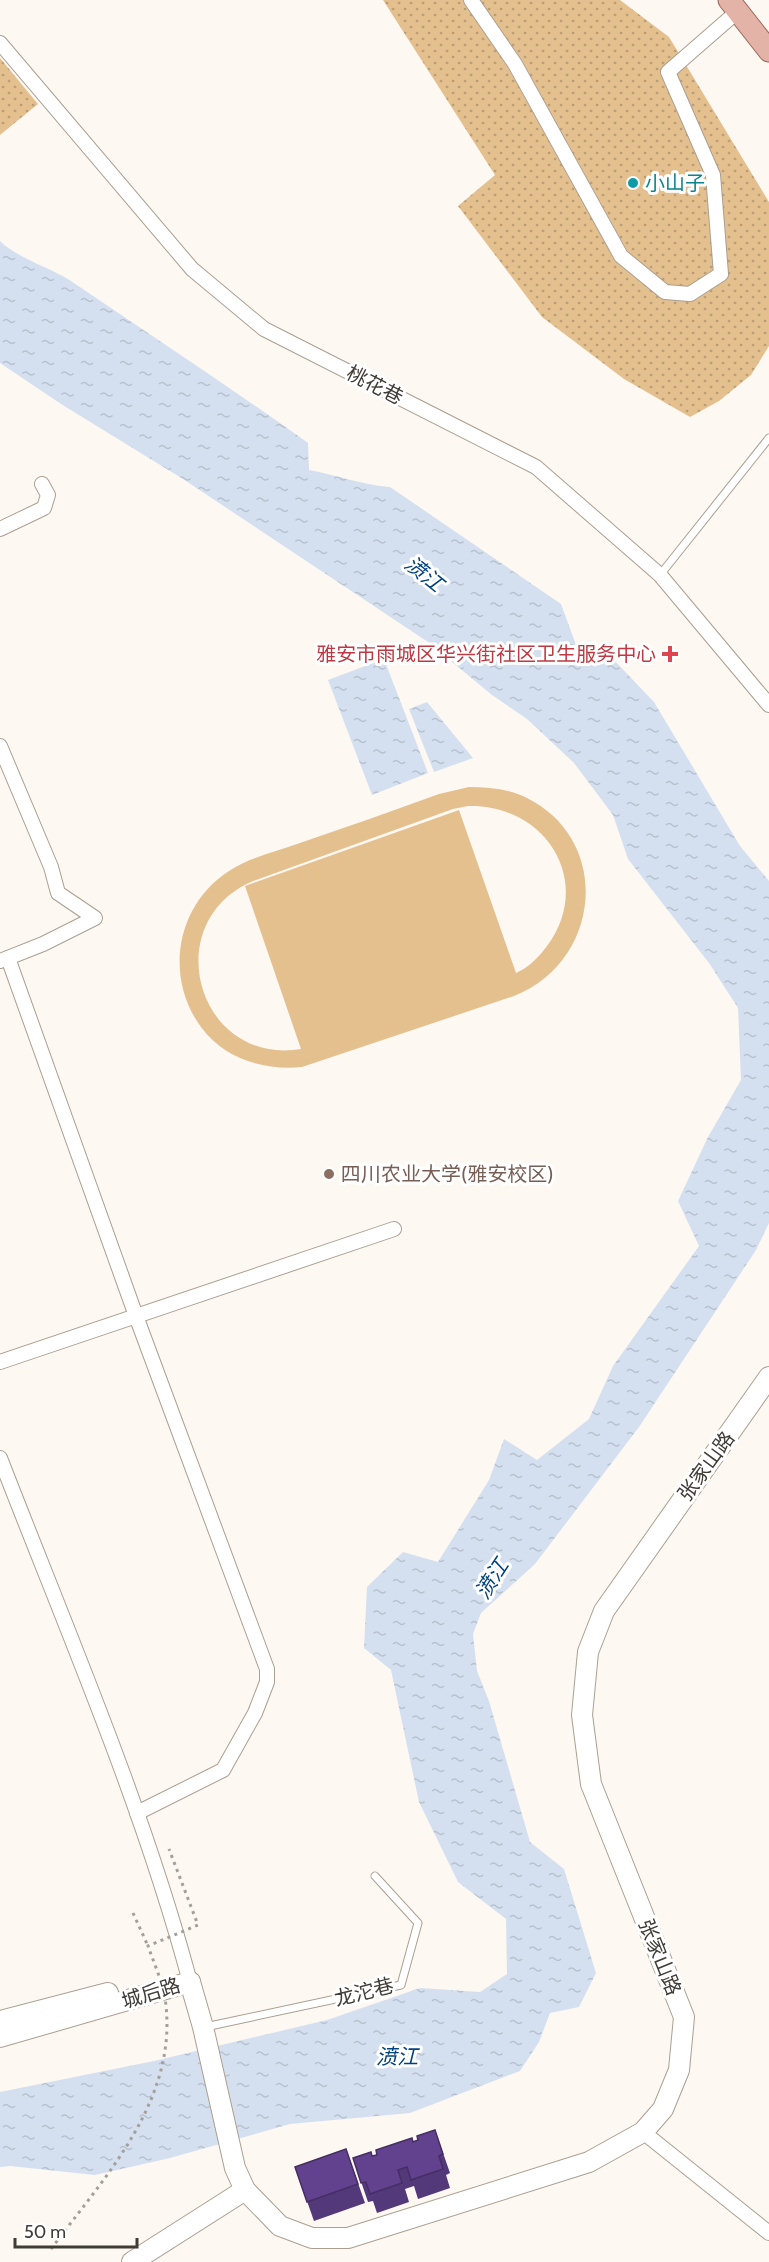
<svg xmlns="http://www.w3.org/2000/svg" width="769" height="2262" viewBox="0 0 769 2262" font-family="Cabin,'Noto Sans SC',sans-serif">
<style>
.grass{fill:#e5c08f;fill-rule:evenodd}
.park{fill:url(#park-dots)}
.water{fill:url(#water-ripples)}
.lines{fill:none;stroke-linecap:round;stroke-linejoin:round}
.lane-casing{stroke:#ab9f91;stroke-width:9}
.street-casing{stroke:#ab9f91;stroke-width:16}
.secondary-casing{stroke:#ab9f91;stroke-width:22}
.primary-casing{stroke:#9c6858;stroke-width:23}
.path{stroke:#a49f99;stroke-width:3;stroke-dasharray:3 4.5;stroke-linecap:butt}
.lane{stroke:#fff;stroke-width:7}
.street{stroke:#fff;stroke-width:14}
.secondary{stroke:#fff;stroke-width:20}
.primary{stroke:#e2b3a6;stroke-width:21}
.path-bridge{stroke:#a49f99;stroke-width:3;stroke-dasharray:3 4.5;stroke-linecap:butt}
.wall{fill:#54397a}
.building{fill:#62428e;stroke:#452e63;stroke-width:1.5}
.culture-dot{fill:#0f9aa8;stroke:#fff;stroke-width:2}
.health-dot{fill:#e0444e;stroke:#fff;stroke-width:2}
.education-dot{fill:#8d6e63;stroke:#fff;stroke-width:2}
.labels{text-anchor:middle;stroke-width:6;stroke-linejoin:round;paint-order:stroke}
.culture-label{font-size:20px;fill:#0d838f;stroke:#fff;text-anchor:start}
.street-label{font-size:20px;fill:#3f3b35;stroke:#fff}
.health-label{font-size:20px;fill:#be3a42;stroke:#fff;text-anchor:end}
.education-label{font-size:20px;fill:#785e54;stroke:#fff;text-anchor:start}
.water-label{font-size:21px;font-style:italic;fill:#014281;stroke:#fff}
</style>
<defs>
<pattern id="park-dots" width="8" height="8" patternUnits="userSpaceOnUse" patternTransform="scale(1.5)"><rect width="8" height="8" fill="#e5c08f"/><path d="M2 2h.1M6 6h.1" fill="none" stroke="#bb9d76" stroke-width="1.8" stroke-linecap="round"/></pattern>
<pattern id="water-ripples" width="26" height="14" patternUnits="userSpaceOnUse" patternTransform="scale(1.5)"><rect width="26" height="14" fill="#d4e0f0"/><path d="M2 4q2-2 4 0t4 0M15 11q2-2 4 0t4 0" fill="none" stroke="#b7c1ce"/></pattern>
</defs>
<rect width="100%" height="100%" fill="#fdf8f2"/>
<path class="grass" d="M 469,787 C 489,787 509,789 527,798 C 613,841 601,962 514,996 L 302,1067 C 265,1071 224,1059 201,1027 C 164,977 176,905 229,871 C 248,858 275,852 297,844 C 344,828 392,811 439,794 ZM 468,806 C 545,804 595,881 547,946 C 539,957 528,968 516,973 L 459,810 L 245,886 L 301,1049 C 197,1066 157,922 253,881 L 453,809 Z"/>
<g class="park">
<path d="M 383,0 L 620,0 L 669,37 L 769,202 L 769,346 L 751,375 L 719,401 L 690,417 L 624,379 L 542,317 L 458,206 L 495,175 Z"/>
<path d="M 0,58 L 38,104 L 0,135 Z"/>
</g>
<g class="water">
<path d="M 0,241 C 17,258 49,267 71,281 C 150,335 230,387 308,443 L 309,470 C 336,475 363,485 390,487 L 561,604 L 579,653 L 612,658 L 654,702 L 740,846 L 769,881 L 769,1223 L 756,1250 L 639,1427 L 535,1564 L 481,1613 L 473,1634 L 477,1671 L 489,1701 L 530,1842 L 564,1869 L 596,1973 L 579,2007 L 550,2013 L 539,2042 L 520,2071 L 410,2113 L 290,2124 L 170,2158 L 95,2175 L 10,2166 L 0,2167 L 0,2092 L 154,2061 L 327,2020 L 420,1988 L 480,1992 L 507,1974 L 506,1919 L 458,1882 L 419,1802 L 391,1670 L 364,1648 L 367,1587 L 403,1552 L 438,1562 L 489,1480 L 504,1439 L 537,1460 L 589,1419 L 613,1366 L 699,1246 L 678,1201 L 708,1137 L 741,1080 L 738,1008 L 709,963 L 628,859 L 613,815 L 574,763 L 527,719 L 492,695 L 428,642 L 183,479 L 61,404 L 0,363 Z"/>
<path d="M 384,659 L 428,773 L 372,795 L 328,680 Z"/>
<path d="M 427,702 L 473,758 L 434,772 L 409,709 Z"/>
</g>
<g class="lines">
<g class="lane-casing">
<g id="lane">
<path d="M 660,575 L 769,438"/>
<path d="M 205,2027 L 401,1985 L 418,1923 L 375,1876"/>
</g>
</g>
<g class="street-casing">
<g id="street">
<path d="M 471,0 L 515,64 L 621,256 L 665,292 L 690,294 L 721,274 L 713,175 L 668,72 L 738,11"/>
<path d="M 0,43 L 192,269 L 264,329 L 536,467 L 660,575 L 769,705"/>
<path d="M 0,529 L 44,508 L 48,495 L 42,484"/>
<path d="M 0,746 L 51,867 L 58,893 L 95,918 L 43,944 L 0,961"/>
<path d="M 8,958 L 136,1316 L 267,1669 L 267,1682 L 255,1713 L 223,1770 L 137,1813"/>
<path d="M 0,1362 L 394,1229"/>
<path d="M 0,1458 C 67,1631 142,1803 190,1982"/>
<path d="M 643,2132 L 769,2233"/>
</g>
</g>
<g class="secondary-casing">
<g id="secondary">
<path d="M 190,1982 L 203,2027 L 235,2168 L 245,2190 L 280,2226 L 312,2238 L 348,2238 L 589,2162 L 643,2132 L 663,2109 L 679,2070 L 684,2017 L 591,1784 L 582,1715 L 588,1652 L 604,1611 L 769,1377"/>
<path d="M 0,2021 L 108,1993"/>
<path d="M 0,2037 L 190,1982"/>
<path d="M 132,2262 L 245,2190"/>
</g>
</g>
<g class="primary-casing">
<path id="primary" d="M 729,0 L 769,51"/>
</g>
<path class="path" d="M 133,1913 L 148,1946"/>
<use href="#lane" class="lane"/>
<use href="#street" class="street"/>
<use href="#secondary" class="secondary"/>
<use href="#primary" class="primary"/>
<path class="path-bridge" d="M 51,2249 C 106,2175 180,2098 165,1998 C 162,1981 154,1963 148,1946 L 198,1925 L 169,1849"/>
</g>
<g class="wall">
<path d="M 435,2130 L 450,2173 L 446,2175 L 450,2188 L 418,2199 L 414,2186 L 405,2189 L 409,2202 L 377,2213 L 373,2201 L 368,2202 L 353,2158 L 372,2156 L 418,2140 Z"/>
<path d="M 346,2149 L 365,2203 L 314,2221 L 295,2167 Z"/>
</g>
<g class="building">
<path d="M 435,2130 L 443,2154 L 439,2156 L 443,2169 L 411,2180 L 407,2167 L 398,2170 L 402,2183 L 370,2194 L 366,2182 L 361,2183 L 353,2158 L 371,2152 L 372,2156 L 377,2155 L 376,2150 L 412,2138 L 413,2142 L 418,2140 L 417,2136 Z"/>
<path d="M 346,2149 L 358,2184 L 307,2202 L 295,2167 Z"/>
</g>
<circle class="culture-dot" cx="633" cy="183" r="6"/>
<path class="health-dot" d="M667 645h6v6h6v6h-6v6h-6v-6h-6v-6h6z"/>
<circle class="education-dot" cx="329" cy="1174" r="6"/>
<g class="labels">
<g class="culture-label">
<text x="645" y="190">小山子</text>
</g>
<g class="street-label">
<text transform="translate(375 385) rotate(27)" y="7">桃花巷</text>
<text transform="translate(706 1466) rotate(-54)" y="7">张家山路</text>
<text transform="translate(660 1957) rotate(68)" y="7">张家山路</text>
<text transform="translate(364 1992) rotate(-14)" y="7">龙沱巷</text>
<text transform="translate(151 1993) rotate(-17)" y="7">城后路</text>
</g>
<g class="health-label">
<text x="656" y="661">雅安市雨城区华兴街社区卫生服务中心</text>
</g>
<g class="education-label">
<text x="341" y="1181">四川农业大学(雅安校区)</text>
</g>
<g class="water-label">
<text transform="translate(424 574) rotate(39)" y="7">𣸣江</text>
<text transform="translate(492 1579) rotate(-57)" y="7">𣸣江</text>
<text x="397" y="2064">𣸣江</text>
</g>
</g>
<path d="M15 2238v9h122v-9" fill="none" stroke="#3f3b35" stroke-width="3"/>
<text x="24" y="2238" font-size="18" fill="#3f3b35" stroke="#ffffff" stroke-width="4.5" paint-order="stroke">50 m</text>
</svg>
